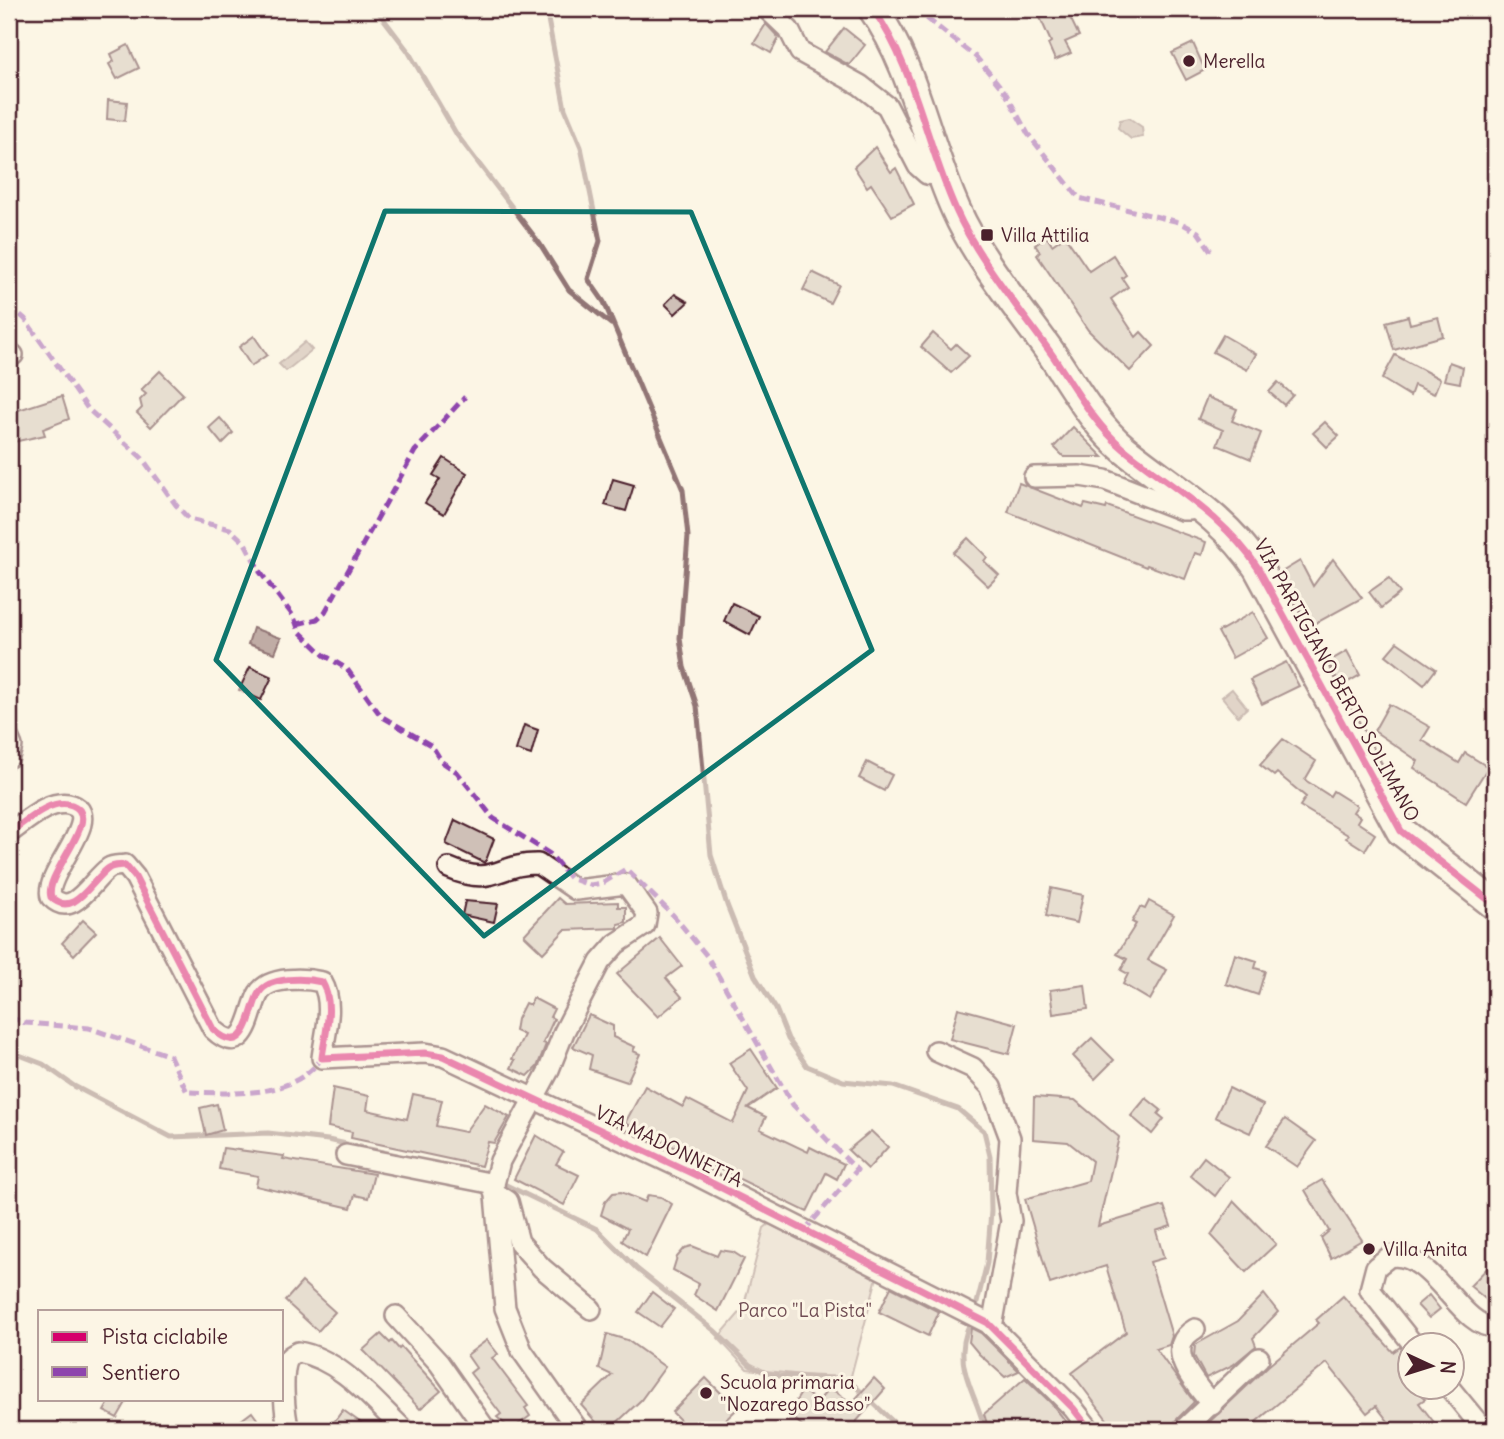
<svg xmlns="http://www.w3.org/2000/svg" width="1504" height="1439" viewBox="0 0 1504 1439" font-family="Delius,sans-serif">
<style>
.green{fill:#e2d5ca;stroke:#967a7a;stroke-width:2}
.water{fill:#c0aca5;stroke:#917474;stroke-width:2}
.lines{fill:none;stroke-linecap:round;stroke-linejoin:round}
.stream{stroke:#917474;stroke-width:5}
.building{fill:#cfc0b7;stroke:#4a1f2b;stroke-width:2}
.street-casing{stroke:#4a1f2b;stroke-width:24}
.secondary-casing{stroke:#4a1f2b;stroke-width:33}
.street{stroke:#fcf5e5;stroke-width:19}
.secondary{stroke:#fcf5e5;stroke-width:28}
.quiet{stroke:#8e44ad;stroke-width:5;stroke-dasharray:10 5;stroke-linecap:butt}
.cycleway-casing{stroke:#fcf5e5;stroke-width:11}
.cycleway{stroke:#d6006c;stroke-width:7}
.marked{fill:none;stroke:#0f766e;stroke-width:5;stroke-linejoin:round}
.poi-dot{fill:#4a1f2b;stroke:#fcf5e5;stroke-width:2.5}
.labels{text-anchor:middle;stroke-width:6;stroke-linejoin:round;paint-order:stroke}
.poi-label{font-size:19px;fill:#4a1f2b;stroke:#fcf5e5;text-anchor:start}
.street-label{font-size:19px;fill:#4a1f2b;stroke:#fcf5e5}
.park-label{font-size:19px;fill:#704c53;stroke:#fcf5e5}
</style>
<rect width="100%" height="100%" fill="#fcf5e5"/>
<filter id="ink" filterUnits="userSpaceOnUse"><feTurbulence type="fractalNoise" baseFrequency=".0143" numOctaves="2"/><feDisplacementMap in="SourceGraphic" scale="14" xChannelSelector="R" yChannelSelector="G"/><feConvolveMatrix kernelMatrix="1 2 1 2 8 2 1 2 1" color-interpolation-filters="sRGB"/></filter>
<g filter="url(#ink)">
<path class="green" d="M 769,1224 L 877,1277 L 850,1380 L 747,1369 L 718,1338 L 743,1309 L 764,1228 Z"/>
<g class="water">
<path d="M 1129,118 L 1142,127 L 1143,137 L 1131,139 L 1118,128 L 1120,120 Z"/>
<path d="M 305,342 L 312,350 L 286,371 L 279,364 Z"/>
<path d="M 253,628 L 281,638 L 275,653 L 248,644 Z"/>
<path d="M 1232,689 L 1247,708 L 1238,716 L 1222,697 Z"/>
</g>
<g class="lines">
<g class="stream">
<path d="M 376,9 L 408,51 L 457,135 L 540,244 L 569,290 L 611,324"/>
<path d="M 546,9 L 565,109 L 581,147 L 600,241 L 588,279 L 604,302 L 683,490 L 688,536 L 680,638 L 684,667 L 697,706 L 711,855 L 727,905 L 755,976 L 776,1009 L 788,1039 L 807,1066 L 843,1081 L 893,1086 L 958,1109 L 984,1131 L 990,1156 L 991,1211 L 987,1263 L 975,1311"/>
<path d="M 9,1051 L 43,1064 L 74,1086 L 171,1137 L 268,1133 L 328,1140 L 397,1155"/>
<path d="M 498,1181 L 597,1229 L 637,1269 L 715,1331 L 750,1365 L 768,1374 L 780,1376 L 838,1378 L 855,1386 L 902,1430"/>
<path d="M 971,1320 C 950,1366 975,1388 985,1430"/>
</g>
</g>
<g class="building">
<path d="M 1047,9 L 1066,9 L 1079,36 L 1065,42 L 1071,53 L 1055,60 L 1048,44 L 1051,42 L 1038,13 Z"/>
<path d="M 766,24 L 779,38 L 771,53 L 754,43 Z"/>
<path d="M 844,28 L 865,45 L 849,65 L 825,52 Z"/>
<path d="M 1193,43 L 1205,70 L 1186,80 L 1172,53 Z"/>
<path d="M 128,45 L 139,68 L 117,79 L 109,64 L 114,61 L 111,54 Z"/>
<path d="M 108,100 L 127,102 L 125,121 L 107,119 Z"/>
<path d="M 875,147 L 891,172 L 896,168 L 914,204 L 892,216 L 871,184 L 867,187 L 854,167 Z"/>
<path d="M 1065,236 L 1089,271 L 1113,255 L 1126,275 L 1122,278 L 1128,287 L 1111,299 L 1136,337 L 1141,332 L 1154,346 L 1130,371 L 1088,330 L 1037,255 L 1040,252 L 1035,245 L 1047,237 L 1052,245 Z"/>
<path d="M 812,272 L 839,285 L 830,303 L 803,290 Z"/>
<path d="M 675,294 L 688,302 L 675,314 L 665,304 Z"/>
<path d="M 1408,316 L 1410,324 L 1438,317 L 1443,336 L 1394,350 L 1386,322 Z"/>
<path d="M 933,333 L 951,349 L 956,344 L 969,356 L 951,373 L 921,347 Z"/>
<path d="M 1223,335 L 1256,354 L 1247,370 L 1213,352 Z"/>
<path d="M 254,336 L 267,355 L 251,366 L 239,347 Z"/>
<path d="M 1395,355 L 1440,379 L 1434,394 L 1414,385 L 1410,396 L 1382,379 Z"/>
<path d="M 1449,362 L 1463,367 L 1460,383 L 1444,380 Z"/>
<path d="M 160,371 L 183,394 L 151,427 L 137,413 L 142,408 L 140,400 L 146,394 L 141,390 Z"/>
<path d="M 1278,382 L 1293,395 L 1284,405 L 1269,392 Z"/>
<path d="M 62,396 L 69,419 L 43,429 L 45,435 L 9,443 L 9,413 Z"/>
<path d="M 1207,397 L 1237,409 L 1232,421 L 1261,433 L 1251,459 L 1217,445 L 1223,430 L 1198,419 Z"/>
<path d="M 220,418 L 233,433 L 222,444 L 209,428 Z"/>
<path d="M 1325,422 L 1339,436 L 1327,447 L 1313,433 Z"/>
<path d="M 1073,427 L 1103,457 L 1064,457 L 1054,447 Z"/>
<path d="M 444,458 L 467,473 L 444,514 L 425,503 L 440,479 L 433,475 Z"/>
<path d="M 613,479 L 634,485 L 626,511 L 605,505 Z"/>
<path d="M 1019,483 L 1083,508 L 1085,504 L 1106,509 L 1107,506 L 1206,542 L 1202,555 L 1195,553 L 1185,579 L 1147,565 L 1146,567 L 1008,512 Z"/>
<path d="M 968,538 L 987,557 L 984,561 L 999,575 L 988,586 L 953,553 Z"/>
<path d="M 1333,559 L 1362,598 L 1309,627 L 1280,573 L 1300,561 L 1313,586 Z"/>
<path d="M 1389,578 L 1400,593 L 1381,608 L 1369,592 Z"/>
<path d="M 732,603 L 759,616 L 750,635 L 724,621 Z"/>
<path d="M 1253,612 L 1268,638 L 1232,658 L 1218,632 Z"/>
<path d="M 1397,642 L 1436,669 L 1424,685 L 1386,655 Z"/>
<path d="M 1347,651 L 1360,675 L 1341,686 L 1328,662 Z"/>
<path d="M 1286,662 L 1299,686 L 1262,704 L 1250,680 Z"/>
<path d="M 250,667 L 272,677 L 261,700 L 239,690 Z"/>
<path d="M 1389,704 L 1430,727 L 1422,740 L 1459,763 L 1465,753 L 1488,767 L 1466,802 L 1414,768 L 1418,761 L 1374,731 Z"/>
<path d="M 524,725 L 538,730 L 531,755 L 516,750 Z"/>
<path d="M 1283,739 L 1316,761 L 1305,780 L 1330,796 L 1333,791 L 1357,806 L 1353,812 L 1360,817 L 1357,822 L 1375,834 L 1365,850 L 1346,838 L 1348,835 L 1300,806 L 1306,797 L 1277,773 L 1274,776 L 1260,765 Z"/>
<path d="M 867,762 L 892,775 L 884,791 L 859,778 Z"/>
<path d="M 455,820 L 494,839 L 485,863 L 446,844 Z"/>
<path d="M 1051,888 L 1083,895 L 1077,923 L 1046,916 Z"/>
<path d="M 558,898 L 565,904 L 618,902 L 618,907 L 626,907 L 626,922 L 618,924 L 618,928 L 565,930 L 543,953 L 524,935 Z"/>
<path d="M 465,901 L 498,904 L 494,922 L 462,915 Z"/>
<path d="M 1149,901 L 1174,915 L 1148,960 L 1167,970 L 1150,1000 L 1123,984 L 1128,974 L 1121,970 L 1127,959 L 1117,954 L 1136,924 L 1132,922 L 1140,907 L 1145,909 Z"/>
<path d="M 83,920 L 96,932 L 74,955 L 62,943 Z"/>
<path d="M 660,938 L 682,966 L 666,978 L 682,997 L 658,1017 L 617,974 Z"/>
<path d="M 1235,954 L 1257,961 L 1255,968 L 1265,971 L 1258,995 L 1226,984 Z"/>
<path d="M 1085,985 L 1088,1009 L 1053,1014 L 1050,990 Z"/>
<path d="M 533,998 L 554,1009 L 550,1017 L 554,1019 L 543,1043 L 546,1044 L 537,1067 L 528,1076 L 511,1068 L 515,1060 L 512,1059 L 524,1035 L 515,1031 L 517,1019 L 525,1003 L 530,1005 Z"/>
<path d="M 958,1008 L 1017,1024 L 1009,1054 L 950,1039 Z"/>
<path d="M 589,1015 L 613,1026 L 613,1037 L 635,1047 L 633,1051 L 640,1054 L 627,1082 L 589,1069 L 592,1055 L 573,1047 Z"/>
<path d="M 1092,1038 L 1114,1060 L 1095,1079 L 1073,1056 Z"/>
<path d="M 751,1049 L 777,1088 L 748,1108 L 766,1117 L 760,1129 L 808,1152 L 810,1147 L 844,1164 L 837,1179 L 826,1173 L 807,1212 L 625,1123 L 645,1086 L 683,1107 L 687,1099 L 733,1123 L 748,1091 L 729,1063 Z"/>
<path d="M 333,1088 L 369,1096 L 367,1110 L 407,1119 L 413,1094 L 442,1100 L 436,1126 L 465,1132 L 485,1104 L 509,1117 L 494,1143 L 488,1142 L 481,1166 L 351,1138 L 352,1132 L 328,1127 Z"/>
<path d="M 1229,1088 L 1263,1105 L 1250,1133 L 1215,1117 Z"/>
<path d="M 1034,1097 L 1075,1100 L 1119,1137 L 1098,1226 L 1164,1206 L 1171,1226 L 1156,1231 L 1164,1258 L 1150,1262 L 1172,1336 L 1169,1345 L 1156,1349 L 1194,1402 L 1175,1421 L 1171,1430 L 1115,1430 L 1072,1373 L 1126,1332 L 1106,1266 L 1050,1284 L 1025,1199 L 1088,1181 L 1092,1161 L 1068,1142 L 1033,1139 Z"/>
<path d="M 1146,1098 L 1161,1110 L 1158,1114 L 1164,1119 L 1152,1134 L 1131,1116 Z"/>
<path d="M 217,1104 L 223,1130 L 206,1135 L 200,1108 Z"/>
<path d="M 1285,1119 L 1316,1141 L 1297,1167 L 1266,1146 Z"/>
<path d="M 871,1131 L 888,1147 L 868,1169 L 848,1150 Z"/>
<path d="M 536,1135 L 563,1152 L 556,1164 L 579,1175 L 564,1205 L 514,1179 Z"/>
<path d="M 223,1148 L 284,1156 L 283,1159 L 374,1174 L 368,1198 L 355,1195 L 351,1208 L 256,1186 L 258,1176 L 219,1169 Z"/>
<path d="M 1204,1157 L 1229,1177 L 1215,1196 L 1190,1175 Z"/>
<path d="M 1322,1180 L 1362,1240 L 1331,1258 L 1321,1238 L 1329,1231 L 1305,1190 Z"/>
<path d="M 621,1192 L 645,1202 L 648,1195 L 661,1197 L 672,1204 L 646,1257 L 622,1241 L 628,1229 L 601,1215 L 605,1202 L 613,1193 Z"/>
<path d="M 1234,1201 L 1276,1244 L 1246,1272 L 1211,1235 Z"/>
<path d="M 692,1246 L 717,1256 L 720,1250 L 733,1252 L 744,1259 L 718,1311 L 694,1295 L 699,1284 L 673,1270 L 677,1257 L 685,1248 Z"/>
<path d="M 1495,1260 L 1495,1307 L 1470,1286 Z"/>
<path d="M 302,1282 L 335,1312 L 318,1331 L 285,1301 Z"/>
<path d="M 891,1287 L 939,1312 L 928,1336 L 879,1312 Z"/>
<path d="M 652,1292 L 674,1309 L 660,1327 L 638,1312 Z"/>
<path d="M 1264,1294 L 1278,1312 L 1253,1338 L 1256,1346 L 1233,1365 L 1206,1378 L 1194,1356 L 1195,1345 L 1238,1321 Z"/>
<path d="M 1429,1295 L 1440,1309 L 1429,1318 L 1417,1305 Z"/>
<path d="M 1343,1296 L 1393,1352 L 1400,1347 L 1410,1358 L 1410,1387 L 1415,1387 L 1425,1399 L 1419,1403 L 1440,1430 L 1395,1430 L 1376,1406 L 1367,1413 L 1327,1363 L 1246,1430 L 1201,1430 L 1268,1366 L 1319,1323 L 1316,1320 Z"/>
<path d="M 971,1328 L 981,1333 L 1019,1371 L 1005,1377 L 979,1354 L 969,1342 Z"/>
<path d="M 381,1334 L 390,1343 L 392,1341 L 399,1349 L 401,1347 L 441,1391 L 420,1409 L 363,1350 Z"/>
<path d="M 607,1334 L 627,1340 L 665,1367 L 641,1400 L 609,1430 L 603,1430 L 581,1405 L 612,1375 L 599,1369 Z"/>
<path d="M 487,1340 L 498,1354 L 492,1358 L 528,1406 L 525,1408 L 530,1416 L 511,1430 L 497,1417 L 501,1414 L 470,1373 L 476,1368 L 467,1355 Z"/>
<path d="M 706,1378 L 737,1409 L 715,1430 L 690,1430 L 672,1412 Z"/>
<path d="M 874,1378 L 885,1389 L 849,1430 L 807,1430 L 788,1413 L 803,1390 L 817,1402 L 830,1388 L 852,1403 Z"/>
<path d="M 1025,1378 L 1051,1403 L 1073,1430 L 989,1430 L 984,1414 Z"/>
<path d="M 111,1399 L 128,1399 L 117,1418 L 104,1411 Z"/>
<path d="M 343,1410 L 371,1430 L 328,1430 Z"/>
<path d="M 252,1412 L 265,1430 L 228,1430 Z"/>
</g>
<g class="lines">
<g class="street-casing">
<g id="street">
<path d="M 767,9 L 789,30 L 800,52 L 860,85 L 887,106 L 918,166 L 927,174 L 941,176"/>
<path d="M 9,358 L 13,355"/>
<path d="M 1034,477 L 1080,476 L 1105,480 L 1182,510 L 1190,510 L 1197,503"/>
<path d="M 9,739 L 12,746 L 9,757"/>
<path d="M 9,833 C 25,822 51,797 72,805 C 105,817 43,874 51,897 C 74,920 92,879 109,868 C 114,865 119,866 125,865 L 135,877 L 213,1029 C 248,1062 249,1008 259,993 C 269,976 306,978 322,982 C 335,1004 325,1033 322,1058 L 425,1053 L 443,1056 L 698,1176 L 988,1323 L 1073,1408 L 1090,1430"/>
<path d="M 449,868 C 494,888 498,863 538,864 L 576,890 L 626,884 L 647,913 L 645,925 L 616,944 L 600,962 L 564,1032 L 548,1072 L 500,1161 L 494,1184 L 505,1308 L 522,1351 L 578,1430"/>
<path d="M 936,1051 L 973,1068 L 991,1087 L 1010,1138 L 1006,1193 L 1011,1221 L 992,1327"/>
<path d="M 346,1155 L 494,1184"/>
<path d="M 494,1192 L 508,1201 L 519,1242 L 542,1268 L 591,1309"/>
<path d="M 396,1316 L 439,1363 L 486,1430"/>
<path d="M 1195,1329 C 1161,1349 1196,1384 1212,1405"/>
<path d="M 1413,1344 L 1370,1290 L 1376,1267 L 1389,1257 C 1432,1248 1460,1329 1495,1327"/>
<path d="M 1448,1386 L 1484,1430"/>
<path d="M 289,1430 C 285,1417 280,1369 289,1358 C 291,1355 295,1354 298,1352 C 341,1359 374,1402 404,1430"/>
<path d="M 1183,1430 L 1259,1358"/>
</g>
</g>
<g class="secondary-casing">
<path id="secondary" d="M 873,9 C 915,68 926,144 956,210 C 977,258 1022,312 1053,356 C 1074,387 1094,424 1124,449 C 1172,488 1223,515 1258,568 L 1401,831 L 1495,905"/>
</g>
<use href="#street" class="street"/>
<use href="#secondary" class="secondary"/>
<g class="quiet">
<path d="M 9,9 L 13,16 L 14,43 L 9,49"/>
<path d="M 915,9 L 976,57 L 1005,92 L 1028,134 L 1079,198 L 1179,222 L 1198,232 L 1211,251"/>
<path d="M 9,305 L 25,319 L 88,409 L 142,458 L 176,505 L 189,519 L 230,529 L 245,543 L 260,572 L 294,617 L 299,631 L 324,655 L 347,669 L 381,716 L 432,746 L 442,762 L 457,772 L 493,818 L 550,854 L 570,878 L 590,885 L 603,883 L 626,869 L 673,915 L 707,956 L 793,1105 L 857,1170 L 803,1232"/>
<path d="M 297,624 L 317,619 L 325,612 L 415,451 L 465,397"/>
<path d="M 9,1017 L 25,1023 L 89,1028 L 170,1056 L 187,1092 C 234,1093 291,1100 322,1058"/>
</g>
<g class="cycleway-casing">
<g id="cycleway">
<path d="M 873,9 C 915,68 926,144 956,210 C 977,258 1022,312 1053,356 C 1074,387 1094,424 1124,449 C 1172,488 1223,515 1258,568 L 1401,831 L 1495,905"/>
<path d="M 9,833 C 25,822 51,797 72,805 C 105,817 43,874 51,897 C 74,920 92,879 109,868 C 114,865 119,866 125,865 L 135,877 L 213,1029 C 248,1062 249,1008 259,993 C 269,976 306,978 322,982 C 335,1004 325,1033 322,1058 L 425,1053 L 443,1056 L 698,1176 L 988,1323 L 1073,1408 L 1090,1430"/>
</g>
</g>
<use href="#cycleway" class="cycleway"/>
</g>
</g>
<path d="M0 0H1504V1439H0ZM 385,211 L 691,212 L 872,650 L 484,936 L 216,660 Z" fill="#fcf5e5" fill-opacity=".55" fill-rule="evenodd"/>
<path class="marked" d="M 385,211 L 691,212 L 872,650 L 484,936 L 216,660 Z"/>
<g class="poi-dot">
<circle cx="1189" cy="61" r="7"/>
<rect x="980" y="228" width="14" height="14" rx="3.5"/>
<circle cx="1369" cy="1249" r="7"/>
<circle cx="706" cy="1393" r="7"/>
</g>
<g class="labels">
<g class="poi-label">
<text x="1203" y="68">Merella</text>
<text x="1001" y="242">Villa Attilia</text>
<text x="1383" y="1256">Villa Anita</text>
<text x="720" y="1389">Scuola primaria<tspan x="720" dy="22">"Nozarego Basso"</tspan></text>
</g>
<g class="street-label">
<text transform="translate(1337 680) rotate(61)" y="7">VIA PARTIGIANO BERTO SOLIMANO</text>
<text transform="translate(669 1146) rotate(26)" y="7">VIA MADONNETTA</text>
</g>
<g class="park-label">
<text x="805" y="1317">Parco "La Pista"</text>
</g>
</g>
<rect width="1504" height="1439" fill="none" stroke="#fcf5e5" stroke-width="35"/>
<rect x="18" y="18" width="1469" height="1404" fill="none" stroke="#4a1f2b" stroke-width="2.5" filter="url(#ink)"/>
<rect x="38" y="1310" width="245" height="91" fill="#fcf5e5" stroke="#b59f9b" stroke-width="2"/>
<rect x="52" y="1332" width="35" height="10" fill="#d6006c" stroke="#b59f9b" stroke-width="2"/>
<text x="102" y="1344" font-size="21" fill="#4a1f2b">Pista ciclabile</text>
<rect x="52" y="1367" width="35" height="10" fill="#8e44ad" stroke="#b59f9b" stroke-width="2"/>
<text x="102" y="1380" font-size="21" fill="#4a1f2b">Sentiero</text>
<g transform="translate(1431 1366) rotate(94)"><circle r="33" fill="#fcf5e5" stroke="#b59f9b" stroke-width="2"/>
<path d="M0-5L12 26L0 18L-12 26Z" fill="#4a1f2b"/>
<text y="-10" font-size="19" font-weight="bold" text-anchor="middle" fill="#4a1f2b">N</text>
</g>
</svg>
